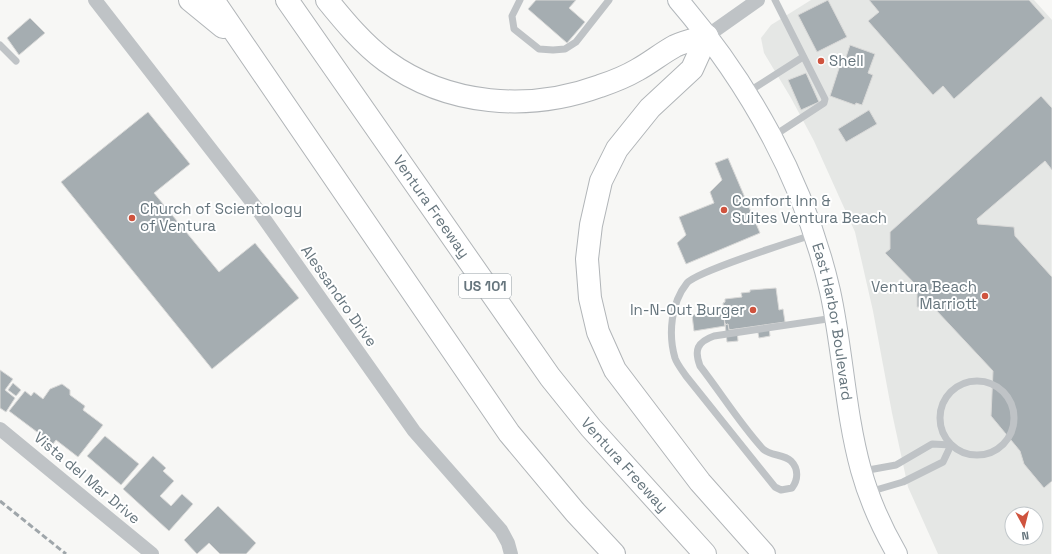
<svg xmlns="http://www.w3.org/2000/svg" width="1052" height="554" viewBox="0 0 1052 554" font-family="'Space Grotesk',sans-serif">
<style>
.built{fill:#e5e7e5;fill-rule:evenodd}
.building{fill:#a5adb1;stroke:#d9d9d8}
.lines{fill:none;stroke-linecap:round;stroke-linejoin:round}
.secondary-casing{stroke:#b2b7bb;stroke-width:22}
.motorway-casing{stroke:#b1b5b8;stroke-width:24}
.service{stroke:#bfc3c6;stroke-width:7}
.minor{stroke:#bfc3c6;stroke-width:14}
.secondary{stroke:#fff;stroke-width:20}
.motorway{stroke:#fff;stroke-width:22}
.rail{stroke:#9fa6aa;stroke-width:3;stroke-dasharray:6 3;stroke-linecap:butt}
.poi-dot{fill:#cf533e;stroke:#fff;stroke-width:1.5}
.labels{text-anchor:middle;stroke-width:4;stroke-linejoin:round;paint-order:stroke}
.shield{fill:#fff;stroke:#949ea4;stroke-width:1}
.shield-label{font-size:14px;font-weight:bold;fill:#66757d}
.poi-label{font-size:15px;fill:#66757d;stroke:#fff;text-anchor:start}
.street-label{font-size:15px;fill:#66757d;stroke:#fff}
</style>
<rect width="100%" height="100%" fill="#f7f7f5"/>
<path class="built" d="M 811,0 L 1034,0 L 1052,20 L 1051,554 L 938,554 L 908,487 L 892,413 L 873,311 L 855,232 L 814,141 L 791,98 L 764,53 L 761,38 L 771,25 ZM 1012,514 L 1036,514 L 1036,538 L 1012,538 Z"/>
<g class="building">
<path d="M 536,0 L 576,0 L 569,8 L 585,22 L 567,43 L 528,9 Z"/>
<path d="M 828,0 L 847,37 L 817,52 L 798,15 Z"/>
<path d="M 869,0 L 1029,0 L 1045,18 L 954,99 L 943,86 L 933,95 L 868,21 L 879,12 Z"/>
<path d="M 30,18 L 45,33 L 19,55 L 7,38 Z"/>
<path d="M 850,45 L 875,54 L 868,73 L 873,75 L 862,105 L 856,103 L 855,105 L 830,96 L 841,62 L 844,63 Z"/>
<path d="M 806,73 L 819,102 L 801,110 L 788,80 Z"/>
<path d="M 1041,96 L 1052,108 L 1052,170 L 1045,161 L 977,219 L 978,224 L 1014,227 L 1015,236 L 1052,277 L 1052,481 L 1044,488 L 1024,464 L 1020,451 L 991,416 L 993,371 L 935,309 L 917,307 L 917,286 L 885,253 L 890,249 L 890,232 Z"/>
<path d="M 869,110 L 877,124 L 846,142 L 838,129 Z"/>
<path d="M 148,112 L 190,164 L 154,193 L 219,272 L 255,243 L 299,298 L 212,369 L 61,182 Z"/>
<path d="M 728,158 L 760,233 L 686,264 L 677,243 L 686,235 L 679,217 L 714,203 L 710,192 L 722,180 L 715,163 Z"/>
<path d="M 776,288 L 779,310 L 783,309 L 785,322 L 729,330 L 728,324 L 725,325 L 723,303 L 725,302 L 725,299 L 742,297 L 741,293 L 750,292 L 750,290 Z"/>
<path d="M 723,311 L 725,326 L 694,331 L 692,315 Z"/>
<path d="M 725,323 L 725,325 L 728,324 L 729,330 L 737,329 L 738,341 L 727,342 Z"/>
<path d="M 769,327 L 770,336 L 759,338 L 757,328 Z"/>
<path d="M 0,370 L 13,379 L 5,390 L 15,398 L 6,412 L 0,408 Z"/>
<path d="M 13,383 L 21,390 L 16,396 L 8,390 Z"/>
<path d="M 62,384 L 70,390 L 70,395 L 85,406 L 83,410 L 103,425 L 78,457 L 56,440 L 53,444 L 9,411 L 25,391 L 31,396 L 34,392 L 43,399 L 50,389 Z"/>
<path d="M 105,436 L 139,464 L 121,485 L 87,456 Z"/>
<path d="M 153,456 L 166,468 L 163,471 L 174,481 L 160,496 L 171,506 L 182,494 L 193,504 L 169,531 L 123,489 Z"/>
<path d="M 218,506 L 256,543 L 246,554 L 220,554 L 209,543 L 197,554 L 184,540 Z"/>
</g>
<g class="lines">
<g class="secondary-casing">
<g id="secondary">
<path id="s1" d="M 678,0 C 750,84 805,183 830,291 C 843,350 845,412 861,470 C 869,499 882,528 897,554"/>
</g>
</g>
<g class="motorway-casing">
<g id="motorway">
<path d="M 190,0 L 223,27"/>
<path d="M 213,0 L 509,433 L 575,512 L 614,554"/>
<path id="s2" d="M 287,0 L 550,377 L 591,428 L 705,554"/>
<path d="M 327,0 C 344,21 363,44 386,61 C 448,106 529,112 600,86 C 612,82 625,77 637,70 C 650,63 662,53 675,46 C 685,41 697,39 707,36"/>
<path d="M 707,36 L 692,69 L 650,108 L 617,149 L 601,181 L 591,225 L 587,259 L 590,298 L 598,332 L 615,370 L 700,482 L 764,554"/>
</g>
</g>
<g class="service">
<path d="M 520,0 L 512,16 L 514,29 L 539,49 L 553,50 L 565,49 L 576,42 L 609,0"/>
<path d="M 0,45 L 16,61"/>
<path d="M 748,92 L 803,57"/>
<path d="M 772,137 L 824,103 L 825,99 L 775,0"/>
<path d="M 812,235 C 793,241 696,272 687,283 C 671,303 668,334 675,358 C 677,364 682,370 686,376 L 775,487 L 781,490 L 792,488 C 798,480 799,469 791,461 C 784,454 770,456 763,449 C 740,424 721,393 700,366 C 694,350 697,342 714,336 L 834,318"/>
<circle cx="977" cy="418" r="37"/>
<path d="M 863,471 L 896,465 L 932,444 L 951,445 L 943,462 L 903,482 L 869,492"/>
</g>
<g class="minor">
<path d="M 95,0 L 258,210 L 414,431 L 501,530 L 508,543 L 511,554"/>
<path d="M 707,36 L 758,0"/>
<path d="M 0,429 L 152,554"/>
</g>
<use href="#secondary" class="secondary"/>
<use href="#motorway" class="motorway"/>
<path class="rail" d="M 0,501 L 66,554"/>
</g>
<g class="poi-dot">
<circle cx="821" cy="61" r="4"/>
<circle cx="724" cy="210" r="4"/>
<circle cx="132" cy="218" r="4"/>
<circle cx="985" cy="296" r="4"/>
<circle cx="753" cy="310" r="4"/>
</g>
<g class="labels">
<rect class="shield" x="459" y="274" width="52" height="24" rx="3"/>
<g class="shield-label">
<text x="485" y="291">US 101</text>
</g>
<g class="poi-label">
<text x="829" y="66">Shell</text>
<text x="732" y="206">Comfort Inn &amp;<tspan x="732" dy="17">Suites Ventura Beach</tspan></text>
<text x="140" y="214">Church of Scientology<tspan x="140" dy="17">of Ventura</tspan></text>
<text x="977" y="292" text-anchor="end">Ventura Beach<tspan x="977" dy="17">Marriott</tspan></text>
<text x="745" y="315" text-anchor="end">In-N-Out Burger</text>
</g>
<g class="street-label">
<text dy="5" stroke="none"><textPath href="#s2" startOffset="252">Ventura Freeway</textPath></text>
<text transform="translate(339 296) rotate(55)" y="5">Alessandro Drive</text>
<text dy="5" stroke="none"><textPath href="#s1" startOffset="362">East Harbor Boulevard</textPath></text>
<text dy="5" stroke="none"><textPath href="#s2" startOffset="575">Ventura Freeway</textPath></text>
<text transform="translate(87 478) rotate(40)" y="5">Vista del Mar Drive</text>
</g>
</g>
<g transform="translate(1024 526) rotate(173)"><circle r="19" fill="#ffffff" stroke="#c2c8cb"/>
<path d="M0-3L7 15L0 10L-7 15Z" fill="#cf533e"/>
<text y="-6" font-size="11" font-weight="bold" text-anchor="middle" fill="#66757d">N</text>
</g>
</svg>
